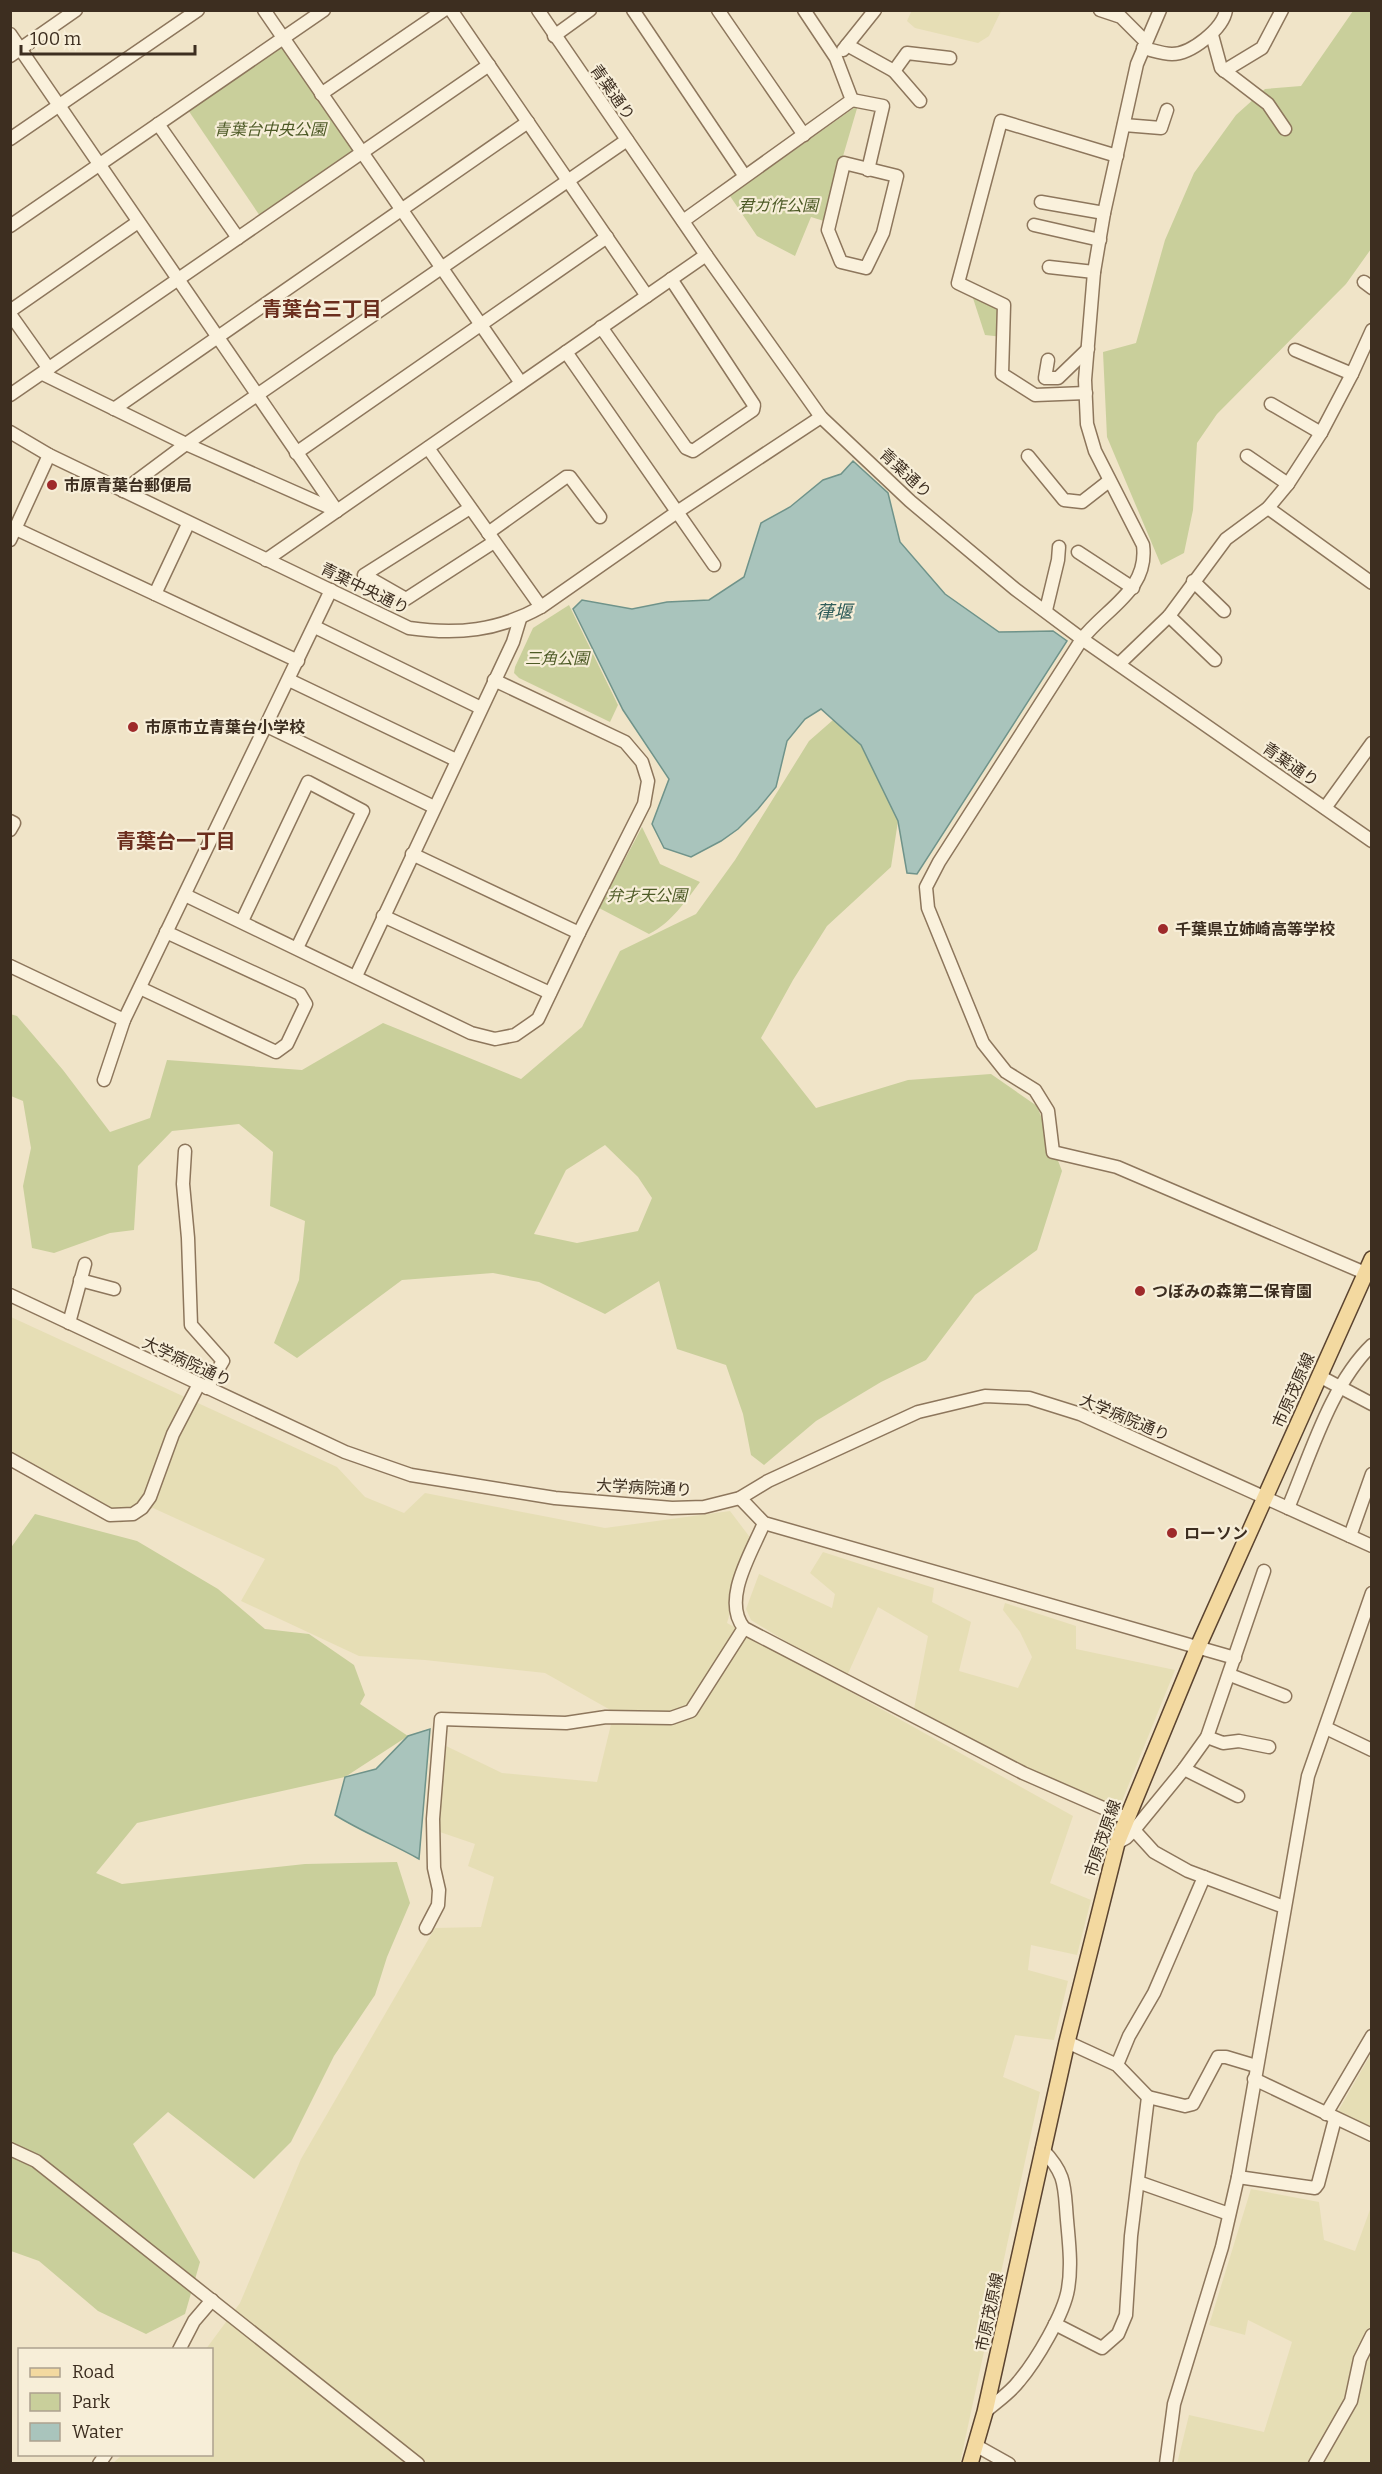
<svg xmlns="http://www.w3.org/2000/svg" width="1382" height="2474" viewBox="0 0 1382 2474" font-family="Bitter,'Noto Sans JP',serif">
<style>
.farmland{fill:#e6deb5}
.green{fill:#c9cf9b;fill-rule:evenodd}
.water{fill:#a9c4bc;stroke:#6f938a;stroke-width:1.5}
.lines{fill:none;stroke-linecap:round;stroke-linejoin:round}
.minor-casing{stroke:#8d765c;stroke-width:15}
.major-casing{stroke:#5b4430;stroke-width:18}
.minor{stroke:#faf1dc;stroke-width:12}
.major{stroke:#f3d9a0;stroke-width:15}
.poi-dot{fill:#9e2a2b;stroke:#f7eed8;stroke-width:2}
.labels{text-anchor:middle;stroke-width:4.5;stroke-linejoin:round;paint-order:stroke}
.street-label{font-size:16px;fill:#3d2e20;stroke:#f7eed8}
.park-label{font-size:16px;font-style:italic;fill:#4d5a26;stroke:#f7eed8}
.poi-label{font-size:16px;font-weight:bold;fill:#3d2e20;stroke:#f7eed8;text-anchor:start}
.water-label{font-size:18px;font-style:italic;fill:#2f5d5a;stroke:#f7eed8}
.quarter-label{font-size:20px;font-weight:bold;fill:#6b2e1e;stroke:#f7eed8}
</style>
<rect width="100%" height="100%" fill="#f0e4c8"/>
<g class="farmland">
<path d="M 912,10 L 1001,10 L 1001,11 L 989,36 L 978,43 L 915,28 L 907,21 Z"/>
<path d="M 11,1317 L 337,1467 L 365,1497 L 404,1513 L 425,1493 L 605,1528 L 730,1511 L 752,1540 L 727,1623 L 1073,1816 L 1050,1883 L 1091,1900 L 1077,1955 L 1031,1945 L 1028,1970 L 1068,1981 L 1054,2040 L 1015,2035 L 1003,2077 L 1040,2092 L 960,2463 L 113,2463 L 122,2455 L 212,2454 L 212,2350 L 206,2349 L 240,2303 L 301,2159 L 435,1928 L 481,1927 L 494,1877 L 468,1866 L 475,1844 L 434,1830 L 444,1745 L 502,1773 L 597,1782 L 614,1712 L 545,1673 L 425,1660 L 359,1656 L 241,1601 L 265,1559 L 153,1508 L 121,1523 L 11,1460 Z"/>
<path d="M 823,1552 L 934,1588 L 932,1602 L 971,1622 L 959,1671 L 1018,1688 L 1032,1657 L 1020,1632 L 1003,1610 L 1005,1603 L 1076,1626 L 1076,1649 L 1175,1670 L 1118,1811 L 1031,1772 L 914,1709 L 928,1636 L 878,1607 L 846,1678 L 751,1620 L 746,1609 L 759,1574 L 832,1608 L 835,1594 L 810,1573 Z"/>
<path d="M 1371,2054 L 1371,2133 L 1337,2113 Z"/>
<path d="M 1251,2189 L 1319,2202 L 1324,2240 L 1355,2251 L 1371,2207 L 1371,2463 L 1177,2464 L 1189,2415 L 1264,2432 L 1292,2342 L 1248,2320 L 1245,2335 L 1209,2325 Z"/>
</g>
<g class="green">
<path d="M 1353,11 L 1371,12 L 1371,249 L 1346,284 L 1217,414 L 1197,443 L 1193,510 L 1184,553 L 1161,565 L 1107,437 L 1103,352 L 1136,343 L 1165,240 L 1194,173 L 1236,115 L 1265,89 L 1301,86 Z"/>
<path d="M 277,47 L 284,48 L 353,149 L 351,153 L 260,216 L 188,110 Z"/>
<path d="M 858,105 L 824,221 L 811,217 L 795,256 L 757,236 L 730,196 Z"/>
<path d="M 970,289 L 1004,305 L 1003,337 L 985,335 Z"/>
<path d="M 569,605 L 618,705 L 610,722 L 519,678 L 514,673 L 515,667 L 533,628 Z"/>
<path d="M 833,720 L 861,745 L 898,821 L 891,867 L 827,926 L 793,980 L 761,1038 L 816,1108 L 908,1080 L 991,1074 L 1037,1106 L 1062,1171 L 1037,1250 L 975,1295 L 926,1360 L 881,1382 L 816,1421 L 764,1465 L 751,1455 L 743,1414 L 726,1365 L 677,1349 L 659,1281 L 605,1314 L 539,1282 L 493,1273 L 402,1280 L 297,1358 L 274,1343 L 299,1280 L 305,1221 L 270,1206 L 273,1152 L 239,1124 L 172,1131 L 138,1166 L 134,1230 L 110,1233 L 54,1253 L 32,1248 L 23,1186 L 31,1148 L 23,1101 L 11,1096 L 10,1014 L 17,1016 L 63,1070 L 110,1132 L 150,1118 L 167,1060 L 302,1070 L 383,1023 L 521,1079 L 582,1027 L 620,951 L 696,914 L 735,860 L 809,741 ZM 605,1145 L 638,1177 L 652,1198 L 638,1231 L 577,1243 L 534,1234 L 566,1170 Z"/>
<path d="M 642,827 L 660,864 L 700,882 C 685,902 672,922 649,934 L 599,908 Z"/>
<path d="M 35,1514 L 137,1541 L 218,1589 L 265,1629 L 309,1634 L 354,1665 L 365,1695 L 360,1704 L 408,1736 L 345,1777 L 137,1823 L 96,1873 L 122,1884 L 305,1864 L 397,1862 L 410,1903 L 387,1957 L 375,1995 L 334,2056 L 291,2142 L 254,2179 L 168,2112 L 133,2144 L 200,2262 L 185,2314 L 146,2334 L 98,2311 L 39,2261 L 11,2251 L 11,2157 L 17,2154 L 10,2150 L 10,1549 Z"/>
</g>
<g class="water">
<path d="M 853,461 L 888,493 L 900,542 L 945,594 L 999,632 L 1053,631 L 1067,641 L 917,874 L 907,873 L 898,821 L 861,745 L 821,709 L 805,719 L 787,741 L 776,787 L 758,809 L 738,829 L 721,841 L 691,857 L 664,848 L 652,824 L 669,779 L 623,710 L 573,609 L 582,600 L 632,609 L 667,602 L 709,600 L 744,577 L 761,523 L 790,507 L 823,480 L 841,474 Z"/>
<path d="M 430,1729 L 419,1859 C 391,1843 362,1832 335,1815 L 345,1777 L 376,1769 L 408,1736 Z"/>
</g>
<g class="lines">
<g class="minor-casing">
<g id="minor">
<path d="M 264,10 L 521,383"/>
<path d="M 451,10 L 647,296"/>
<path d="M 538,10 L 706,255 L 821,417 L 910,501 L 1015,589 L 1082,639 L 1372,841"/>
<path d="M 633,10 L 744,175"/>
<path d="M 718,10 L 804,135"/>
<path d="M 1100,10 L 1121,17 L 1146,42"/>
<path d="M 1160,10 L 1137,64 L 1104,213 L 1094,272 L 1085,380 L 1087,424 L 1095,451 L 1143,545 C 1149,590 1106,608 1082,639 L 939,862 L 926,887 L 928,908 L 983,1043 L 1006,1072 L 1035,1090 L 1048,1111 L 1053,1152 L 1117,1167 L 1365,1273"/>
<path d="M 10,34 L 337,511"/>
<path d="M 1212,35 L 1221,68 L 1268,104 L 1285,129"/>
<path d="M 554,36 L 590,10"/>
<path d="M 847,45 L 894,71 L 907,53 L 950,58"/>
<path d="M 1143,48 C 1152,50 1163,54 1172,54 C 1191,54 1223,29 1226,10"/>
<path d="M 843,50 L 875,10"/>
<path d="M 10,56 L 76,10"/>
<path d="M 894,71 L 920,101"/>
<path d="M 1224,71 L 1262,48 L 1282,10"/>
<path d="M 321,94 L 444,10"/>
<path d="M 852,100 L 883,106 L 868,170"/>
<path d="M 158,124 L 238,238"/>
<path d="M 1124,125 L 1161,128 L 1167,110"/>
<path d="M 10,139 L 198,10"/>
<path d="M 844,163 L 897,176 L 883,233 L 866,268 L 841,262 L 828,230 Z"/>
<path d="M 1041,202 L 1104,213"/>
<path d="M 683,221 L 852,100 L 836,58 L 804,10"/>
<path d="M 1034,225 L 1100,240"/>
<path d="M 10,226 L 324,10"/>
<path d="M 1049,267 L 1094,272"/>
<path d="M 1364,282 L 1372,288"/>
<path d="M 10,311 L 138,222"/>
<path d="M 10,314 L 49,369"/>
<path d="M 601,327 L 686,448 L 693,451 L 753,410 L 754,405 L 671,279"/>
<path d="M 1295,350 L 1352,374"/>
<path d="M 566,352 L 714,565"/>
<path d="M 1048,360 L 1045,378 L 1058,378 L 1088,349"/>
<path d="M 43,374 L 186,444 L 335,510"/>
<path d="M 1086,393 L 1035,395 L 1002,374 L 1004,305 L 958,283 L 1001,121 L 1117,156"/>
<path d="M 10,395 L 489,65"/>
<path d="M 1271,404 L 1321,433"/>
<path d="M 114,409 L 528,122"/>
<path d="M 10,432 L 49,455 L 409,628 C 457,635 498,631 541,607 L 677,512 L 821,417"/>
<path d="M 428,448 L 541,607"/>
<path d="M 296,453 L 607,237"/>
<path d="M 1028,456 L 1064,500 L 1082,502 L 1109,481"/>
<path d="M 1247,456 L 1288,484"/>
<path d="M 123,491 L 186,444 L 627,140"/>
<path d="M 470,508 L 364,575 L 406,599 L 494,542"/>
<path d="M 1268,508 L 1372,583"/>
<path d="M 16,529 L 298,661"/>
<path d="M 488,533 L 566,477 L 570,477 L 600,517"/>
<path d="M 10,540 L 49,455"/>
<path d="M 1078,552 L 1133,588"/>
<path d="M 266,560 L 706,255"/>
<path d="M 1193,581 L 1224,611"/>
<path d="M 155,594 L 188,524"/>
<path d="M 1046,610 L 1058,560 L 1059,547"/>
<path d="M 1169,616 L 1215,660"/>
<path d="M 315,627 L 481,708"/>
<path d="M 1119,664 L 1169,616 L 1226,539 L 1268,508 L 1288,484 L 1321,433 L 1352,374 L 1372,330"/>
<path d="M 289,680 L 456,760"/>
<path d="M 267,726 L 434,807"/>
<path d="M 1325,808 L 1372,743"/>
<path d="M 10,821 L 14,823 L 10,830"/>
<path d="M 412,854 L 579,933"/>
<path d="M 185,895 L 471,1033 L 495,1039 L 515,1035 L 538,1019 L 579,933 L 644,804 L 648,781 L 642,762 L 625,742 L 494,680"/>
<path d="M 383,916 L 550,993"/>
<path d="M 242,921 L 308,782 L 363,811 L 297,948"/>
<path d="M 10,966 L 124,1020"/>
<path d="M 356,976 L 513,642 L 520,619"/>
<path d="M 140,988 L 276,1052 L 287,1044 L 306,1004 L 300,994 L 166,932"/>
<path d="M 104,1080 L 124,1020 L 331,590"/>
<path d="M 185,1151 L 183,1184 L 188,1238 L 191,1325 L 223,1361 L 207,1388"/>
<path d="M 80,1280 L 114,1289"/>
<path d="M 10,1295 L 345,1452 L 411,1475 L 555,1498 L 672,1508 L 704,1507 L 740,1498 L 768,1481 L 918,1412 L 985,1396 L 1029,1398 L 1080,1414 L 1372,1546"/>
<path d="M 69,1323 L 85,1264"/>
<path d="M 1319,1376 L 1372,1404"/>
<path d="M 10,1459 L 110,1515 L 133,1514 L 142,1508 L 150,1497 L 173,1434 L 199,1384"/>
<path d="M 740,1498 L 764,1523 L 1235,1658"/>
<path d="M 1288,1508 C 1310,1456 1331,1384 1372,1345"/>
<path d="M 764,1523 C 752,1552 721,1600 744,1628 L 1023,1773 L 1126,1818"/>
<path d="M 1350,1536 L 1372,1474"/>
<path d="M 1230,1675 L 1285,1696"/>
<path d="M 1326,1728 L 1372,1750"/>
<path d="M 1207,1737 L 1223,1743 L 1239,1741 L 1269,1747"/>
<path d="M 1184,1769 L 1238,1796"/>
<path d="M 1134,1830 L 1154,1852 L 1188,1871 L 1284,1907"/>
<path d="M 1117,1843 L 1126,1838 L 1134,1830 L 1184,1769 L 1207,1737 L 1264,1571"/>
<path d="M 426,1928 L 438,1905 L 439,1890 L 434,1868 L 433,1819 L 441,1719 L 566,1723 L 606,1717 L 671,1718 L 691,1711 L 744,1628"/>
<path d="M 1117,2065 L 1129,2036 L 1154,1993 L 1204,1877"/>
<path d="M 1254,2079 L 1372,2135"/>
<path d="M 1148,2097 L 1185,2106 L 1193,2104 L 1218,2057 L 1226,2057 L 1256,2066"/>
<path d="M 1326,2114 L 1372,2036"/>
<path d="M 10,2149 L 36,2161 L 418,2464"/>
<path d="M 1238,2177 L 1315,2188 L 1318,2184 L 1335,2119"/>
<path d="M 1138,2182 L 1229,2214"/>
<path d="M 1055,2324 L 1102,2348 L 1118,2334 L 1126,2315 L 1131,2236 L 1148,2097 L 1117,2065 L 1067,2042"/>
<path d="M 179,2350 L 194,2321 L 212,2300"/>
<path d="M 985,2412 C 996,2402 1010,2393 1019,2381 C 1036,2361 1064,2314 1068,2289 C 1072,2266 1069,2243 1067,2220 C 1064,2186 1067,2175 1042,2149"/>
<path d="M 975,2445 L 1009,2464"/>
<path d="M 99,2464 L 106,2454"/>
<path d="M 1166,2464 L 1174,2404 L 1222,2247 L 1238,2177 L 1308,1776 L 1372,1593"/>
<path d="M 1315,2464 L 1351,2401 L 1360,2359 L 1372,2335"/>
</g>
</g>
<g class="major-casing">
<path id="major" d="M 970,2464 L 985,2412 L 1067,2042 L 1117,1843 L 1197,1649 L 1372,1259"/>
</g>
<use href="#minor" class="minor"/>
<use href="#major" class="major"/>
</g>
<g class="poi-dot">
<circle cx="52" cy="485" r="6"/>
<circle cx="133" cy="727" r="6"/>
<circle cx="1163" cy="929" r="6"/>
<circle cx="1140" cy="1291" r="6"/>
<circle cx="1172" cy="1533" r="6"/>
</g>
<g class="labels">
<g class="street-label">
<text transform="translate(613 92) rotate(55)" y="6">青葉通り</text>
<text transform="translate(906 473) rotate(43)" y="6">青葉通り</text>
<text transform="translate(365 588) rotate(26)" y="6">青葉中央通り</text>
<text transform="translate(1291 764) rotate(35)" y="6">青葉通り</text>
<text transform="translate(187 1361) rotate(25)" y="6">大学病院通り</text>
<text transform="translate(1293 1390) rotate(-66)" y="6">市原茂原線</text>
<text transform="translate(1125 1417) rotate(23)" y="6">大学病院通り</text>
<text transform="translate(644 1487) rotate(3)" y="6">大学病院通り</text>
<text transform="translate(1102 1838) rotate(-71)" y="6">市原茂原線</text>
<text transform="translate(989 2312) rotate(-78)" y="6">市原茂原線</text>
</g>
<g class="park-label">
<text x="270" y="135">青葉台中央公園</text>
<text x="778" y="211">君ガ作公園</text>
<text x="557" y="664">三角公園</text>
<text x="647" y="901">弁才天公園</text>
</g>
<g class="poi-label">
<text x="64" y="491">市原青葉台郵便局</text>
<text x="145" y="733">市原市立青葉台小学校</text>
<text x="1175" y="935">千葉県立姉崎高等学校</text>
<text x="1152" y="1297">つぼみの森第二保育園</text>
<text x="1184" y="1539">ローソン</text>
</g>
<g class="water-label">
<text x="834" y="618">葎堰</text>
</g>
<g class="quarter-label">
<text x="322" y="316">青葉台三丁目</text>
<text x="176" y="848">青葉台一丁目</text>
</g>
</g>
<rect width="1382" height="2474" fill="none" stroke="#3d2e20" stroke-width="24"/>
<rect x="18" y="2348" width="195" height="108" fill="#f7eed8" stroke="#ada18e" stroke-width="1.5"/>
<rect x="30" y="2368" width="30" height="9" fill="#f3d9a0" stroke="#ada18e" stroke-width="1.5"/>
<text x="72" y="2378" font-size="18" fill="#3d2e20">Road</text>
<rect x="30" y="2393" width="30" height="18" fill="#c9cf9b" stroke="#ada18e" stroke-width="1.5"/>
<text x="72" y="2408" font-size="18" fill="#3d2e20">Park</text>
<rect x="30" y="2423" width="30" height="18" fill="#a9c4bc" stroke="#ada18e" stroke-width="1.5"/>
<text x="72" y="2438" font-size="18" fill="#3d2e20">Water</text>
<path d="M21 45v9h174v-9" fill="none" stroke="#3d2e20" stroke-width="3"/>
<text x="30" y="45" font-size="18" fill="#3d2e20" stroke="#f7eed8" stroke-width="4.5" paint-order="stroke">100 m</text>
</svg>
